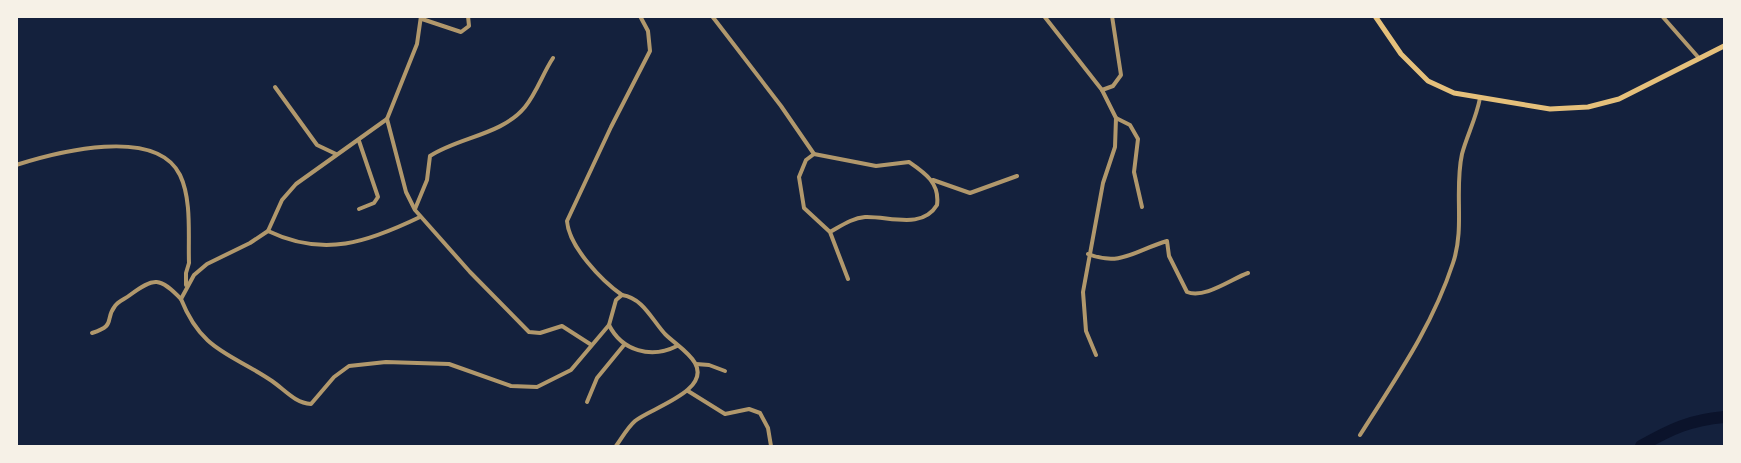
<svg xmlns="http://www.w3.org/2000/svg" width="1741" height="463" viewBox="0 0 1741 463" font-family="'Titillium Web',sans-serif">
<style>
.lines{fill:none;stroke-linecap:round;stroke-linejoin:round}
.river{stroke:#0b132b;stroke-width:12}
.minor{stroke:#b1986c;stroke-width:4}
.secondary{stroke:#e5c07b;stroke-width:5}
</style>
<rect width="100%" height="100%" fill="#14213d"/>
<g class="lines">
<path class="river" d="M 1641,446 C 1671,429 1690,420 1724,417"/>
<g class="minor">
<path d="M 421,16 L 417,44 L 387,119 L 296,184 L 282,200 L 268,231 L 250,243 L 207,264 L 194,275 L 181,299 C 202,352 231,353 272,381 C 285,390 295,403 311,404 L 334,377 L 349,366 L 386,362 L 449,364 L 511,386 L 537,387 L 571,370 L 609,325 L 616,300 L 622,295 C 643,298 652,320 665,334 C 674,343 689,352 695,363 C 711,391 651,408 635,421 C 627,428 622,438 616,446"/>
<path d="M 712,16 L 781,106 L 814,154"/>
<path d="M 1044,16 L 1102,90 L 1116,118 L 1115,147 L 1103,183 L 1083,292 L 1086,331 L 1096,355"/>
<path d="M 1662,16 L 1698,57"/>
<path d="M 422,19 L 461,32 L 469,26 L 468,16"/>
<path d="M 275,87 L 317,145 L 336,154"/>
<path d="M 1102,90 L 1113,86 L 1121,75 L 1112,16"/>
<path d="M 1116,118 L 1130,125 L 1138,139 L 1134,172 L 1142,207"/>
<path d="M 387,119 L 406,192 L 415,210 L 470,272 L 529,332 L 540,333 L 562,326 L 590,344"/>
<path d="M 359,141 L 378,197 L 374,203 L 359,209"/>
<path d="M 16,165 C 57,152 156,126 180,175 C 192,200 188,236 189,263 L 186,273 L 186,285"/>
<path d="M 933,180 L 970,193 L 1017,176"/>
<path d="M 415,209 L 427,180 L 430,156 C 459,137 502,135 525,107 C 537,92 543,73 553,58"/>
<path d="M 268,231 C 324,258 368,242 420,217"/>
<path d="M 830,232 C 841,226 852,218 865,217 C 889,216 922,230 937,205 C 940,183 925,173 909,162 L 876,166 L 814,154 L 806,160 L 799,177 L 804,208 L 830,232 L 848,279"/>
<path d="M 1088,254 C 1121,267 1136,250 1167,241 L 1169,256 L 1187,292 C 1205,299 1231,279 1248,273"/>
<path d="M 622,295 C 602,281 569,247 567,221 L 611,127 L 650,51 L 648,31 L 640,16"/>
<path d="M 609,325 C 622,351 651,359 677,346"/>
<path d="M 92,333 C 117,325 104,320 115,306 C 118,301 125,299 130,295 C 154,277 160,277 181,299"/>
<path d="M 696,364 L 709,365 L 725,371"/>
<path d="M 688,391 L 725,414 L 749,409 L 760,413 L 768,428 L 771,446"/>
<path d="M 587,402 L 597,378 L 624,345"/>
<path d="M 1360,435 C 1396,378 1432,327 1453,263 C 1465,228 1454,190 1462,154 C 1467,135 1476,119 1480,98"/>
</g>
<path class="secondary" d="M 1375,16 L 1401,54 L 1428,81 L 1454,93 L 1550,109 L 1588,107 L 1619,99 L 1724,46"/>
</g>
<rect width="1741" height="463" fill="none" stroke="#f6f1e7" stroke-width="36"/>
</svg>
